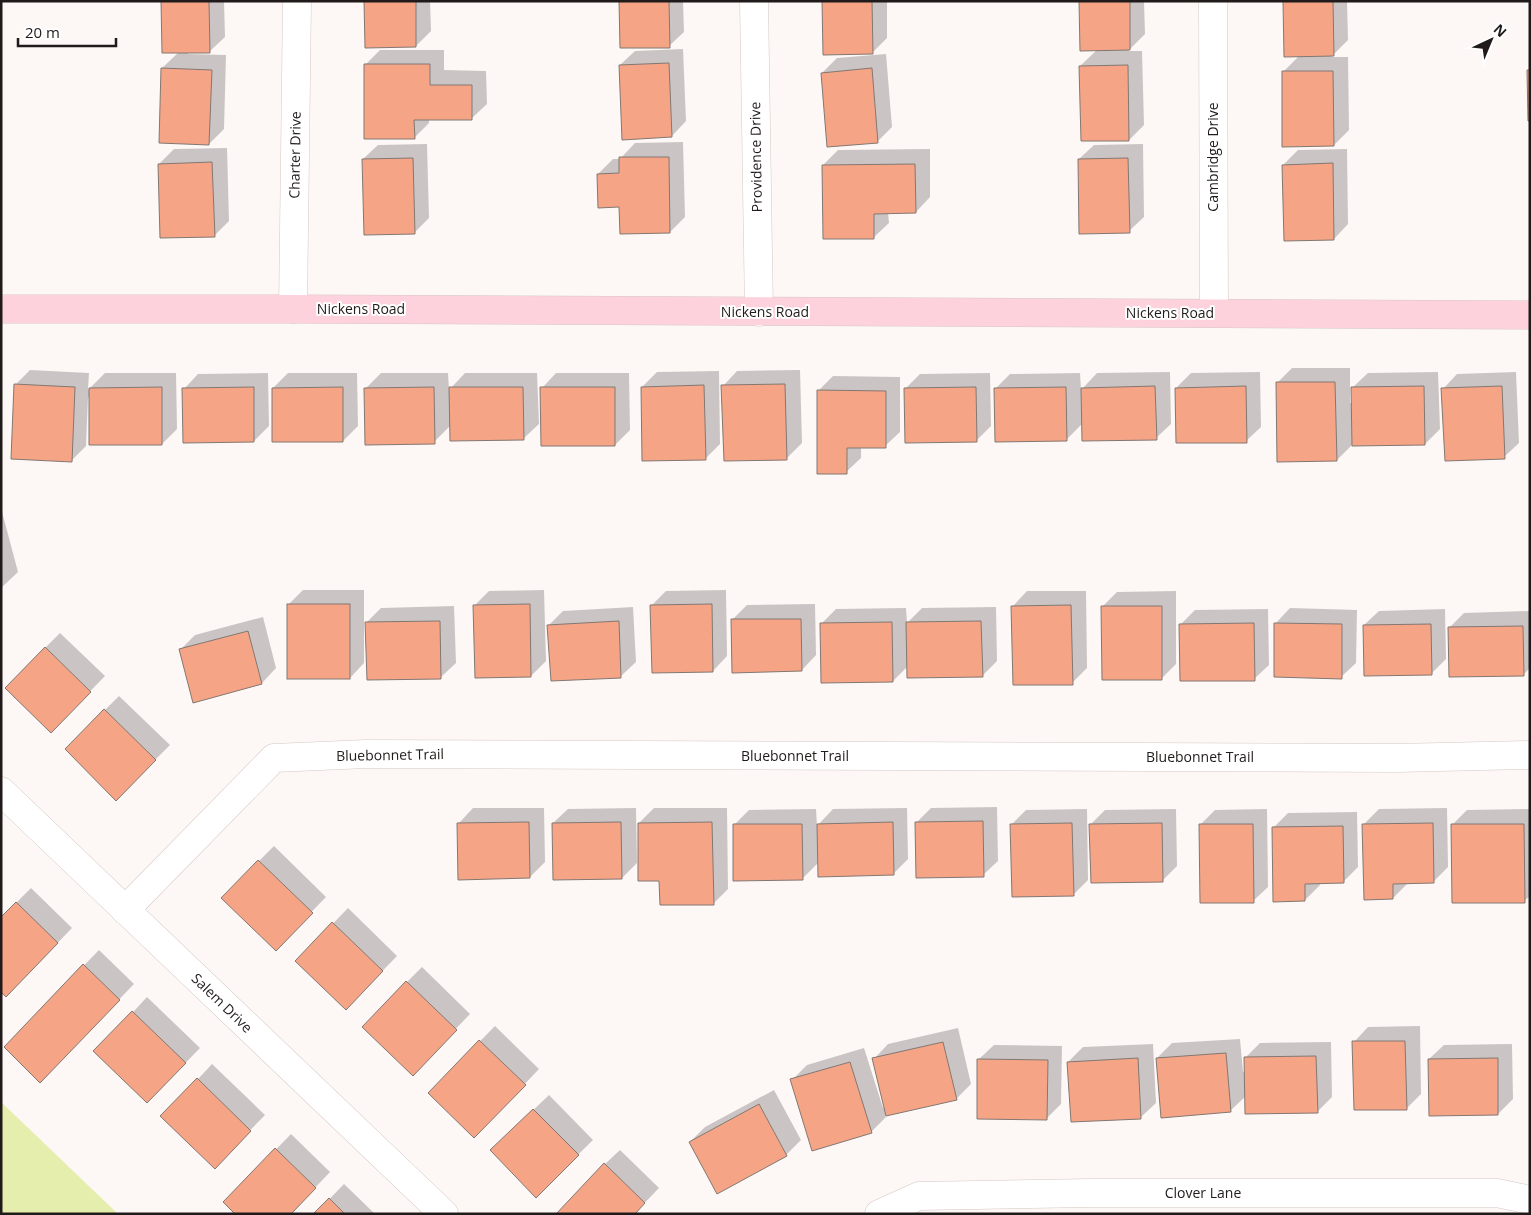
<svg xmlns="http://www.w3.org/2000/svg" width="1531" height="1215" viewBox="0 0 1531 1215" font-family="'Open Sans',sans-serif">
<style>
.green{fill:#e5eeac}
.shadow{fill:#0003}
.building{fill:#f5a586;stroke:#837772}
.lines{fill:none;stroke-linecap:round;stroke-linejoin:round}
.street-casing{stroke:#d6c8c3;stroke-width:29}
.secondary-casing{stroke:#d6c8c3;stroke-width:29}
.street{stroke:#fff;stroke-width:28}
.secondary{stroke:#fdd2dc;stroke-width:28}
.labels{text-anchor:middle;stroke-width:4;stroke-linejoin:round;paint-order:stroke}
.street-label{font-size:14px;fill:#201b1a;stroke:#fff}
</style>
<rect width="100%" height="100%" fill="#fdf7f5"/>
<path class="green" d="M 1,1102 L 118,1214 L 1,1214 Z"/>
<g class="shadow">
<path d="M 162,1 L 224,1 L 225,37 L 210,51 L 188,52 L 188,54 L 226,55 L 224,129 L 209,144 L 162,68 L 179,52 Z"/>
<path d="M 365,1 L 430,1 L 431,31 L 416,46 Z"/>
<path d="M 621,1 L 683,1 L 684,32 L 669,46 Z"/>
<path d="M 823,1 L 887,1 L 887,38 L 873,52 Z"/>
<path d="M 1080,1 L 1144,1 L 1145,34 L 1128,51 L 1142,51 L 1144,125 L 1129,140 L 1080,66 L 1098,49 Z"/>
<path d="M 1284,1 L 1347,1 L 1348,40 L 1331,57 L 1348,57 L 1349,130 L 1334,145 L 1283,72 L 1300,55 Z"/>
<path d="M 683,49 L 686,121 L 672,136 L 620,65 L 635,51 Z"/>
<path d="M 380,50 L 444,50 L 444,70 L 486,71 L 487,104 L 472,118 L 429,118 L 429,123 L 414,138 L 365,65 Z"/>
<path d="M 886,54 L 892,127 L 877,142 L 822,73 L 837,58 Z"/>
<path d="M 683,142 L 685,217 L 670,232 L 598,174 L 613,159 L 620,159 L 635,143 Z"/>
<path d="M 427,144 L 429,218 L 414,233 L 363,159 L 378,145 Z"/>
<path d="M 1143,144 L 1144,217 L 1129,231 L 1079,159 L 1094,145 Z"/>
<path d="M 227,148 L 229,221 L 214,236 L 159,164 L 174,149 Z"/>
<path d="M 930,149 L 930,197 L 916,212 L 888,212 L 889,223 L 874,237 L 823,165 L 838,150 Z"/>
<path d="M 1347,149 L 1348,224 L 1334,239 L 1283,165 L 1298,150 Z"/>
<path d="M 1292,368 L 1350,368 L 1350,403 L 1353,403 L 1353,387 L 1368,373 L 1438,372 L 1440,429 L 1425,444 L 1354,443 L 1337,460 L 1277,383 Z"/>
<path d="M 30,370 L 89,373 L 88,390 L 105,373 L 176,373 L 177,429 L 162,444 L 88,397 L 86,446 L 71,461 L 15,385 Z"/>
<path d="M 800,370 L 802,443 L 787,458 L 723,386 L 737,371 Z"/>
<path d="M 719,371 L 720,444 L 705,459 L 642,387 L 657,372 Z"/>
<path d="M 1170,372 L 1171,424 L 1156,438 L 1083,423 L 1066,440 L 995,389 L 1010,374 L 1080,373 L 1081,390 L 1097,373 Z"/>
<path d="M 1260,372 L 1261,427 L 1246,441 L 1176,388 L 1191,373 Z"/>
<path d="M 1516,372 L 1519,443 L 1504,457 L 1443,389 L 1457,374 Z"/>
<path d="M 268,373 L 269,426 L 254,441 L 184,389 L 198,374 Z"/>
<path d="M 288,373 L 357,373 L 358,426 L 343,441 L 273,388 Z"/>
<path d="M 381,373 L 448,373 L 449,390 L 465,373 L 537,373 L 539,424 L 524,438 L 451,425 L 434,442 L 366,388 Z"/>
<path d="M 556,373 L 629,373 L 630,430 L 615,445 L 542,388 Z"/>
<path d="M 990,373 L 991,426 L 976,441 L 905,389 L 920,374 Z"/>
<path d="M 833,376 L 900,377 L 900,432 L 885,446 L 861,446 L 861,458 L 846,472 L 819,390 Z"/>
<path d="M 1,508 L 18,572 L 1,588 Z"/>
<path d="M 303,590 L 364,590 L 364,663 L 350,678 L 288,605 Z"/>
<path d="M 544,590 L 546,661 L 531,676 L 475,605 L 489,591 Z"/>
<path d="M 726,590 L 727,656 L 713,671 L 651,606 L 666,591 Z"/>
<path d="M 1027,591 L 1086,591 L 1087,668 L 1072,683 L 1013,606 Z"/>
<path d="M 1176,591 L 1176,664 L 1162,678 L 1103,606 L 1117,592 Z"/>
<path d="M 815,604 L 816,655 L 802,670 L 732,620 L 747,605 Z"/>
<path d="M 454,606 L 456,663 L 441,677 L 367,622 L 381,608 Z"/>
<path d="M 633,607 L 636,662 L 621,676 L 548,626 L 563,611 Z"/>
<path d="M 996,607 L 997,661 L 982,676 L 908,666 L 893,681 L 821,624 L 836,609 L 906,608 L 907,623 L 922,608 Z"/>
<path d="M 1290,608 L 1357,610 L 1356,663 L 1341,677 L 1276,623 Z"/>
<path d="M 1268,609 L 1269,665 L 1254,679 L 1180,625 L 1195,610 Z"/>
<path d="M 1445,609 L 1446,659 L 1431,674 L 1364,625 L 1379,611 Z"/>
<path d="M 1530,611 L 1530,668 L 1523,675 L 1450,627 L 1464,613 Z"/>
<path d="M 263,617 L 276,668 L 262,683 L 180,650 L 195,635 Z"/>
<path d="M 60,633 L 105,676 L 66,716 L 45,648 Z"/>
<path d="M 119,696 L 170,745 L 116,799 L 66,749 Z"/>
<path d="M 997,807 L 998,861 L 983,875 L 916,823 L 931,808 Z"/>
<path d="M 473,808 L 544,808 L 545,862 L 530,877 L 459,823 Z"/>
<path d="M 636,808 L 637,863 L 622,878 L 553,823 L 568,809 Z"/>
<path d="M 654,808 L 727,808 L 728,889 L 713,904 L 660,880 L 639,823 Z"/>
<path d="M 907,808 L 908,859 L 893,874 L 819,862 L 802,879 L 734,825 L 749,810 L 816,809 L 817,826 L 833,809 Z"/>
<path d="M 1447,808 L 1448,867 L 1433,882 L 1408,883 L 1393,898 L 1364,824 L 1379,809 Z"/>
<path d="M 1087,809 L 1088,880 L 1073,895 L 1011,825 L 1026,810 Z"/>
<path d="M 1176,809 L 1177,866 L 1162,881 L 1090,825 L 1105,810 Z"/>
<path d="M 1267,809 L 1268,887 L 1253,901 L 1200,825 L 1215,810 Z"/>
<path d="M 1530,809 L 1530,896 L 1524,901 L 1452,825 L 1467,810 Z"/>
<path d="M 1357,812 L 1358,867 L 1343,882 L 1320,882 L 1320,885 L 1305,900 L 1273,828 L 1288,813 Z"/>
<path d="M 274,846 L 326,897 L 290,934 L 222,898 Z"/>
<path d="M 31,888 L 72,928 L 21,981 L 1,918 Z"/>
<path d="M 348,908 L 397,956 L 361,993 L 297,961 Z"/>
<path d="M 99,950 L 134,984 L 55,1066 L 5,1047 Z"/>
<path d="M 422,967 L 470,1014 L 427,1059 L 407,982 Z"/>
<path d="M 147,997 L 200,1048 L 162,1087 L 133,1012 Z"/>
<path d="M 495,1026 L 539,1069 L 489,1122 L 429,1093 Z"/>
<path d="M 1420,1026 L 1421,1094 L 1406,1109 L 1354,1042 L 1368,1027 Z"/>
<path d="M 958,1028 L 971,1084 L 956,1099 L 885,1115 L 886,1117 L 871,1132 L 792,1080 L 807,1065 L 864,1048 L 883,1108 L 885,1108 L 874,1059 L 888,1044 Z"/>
<path d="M 1240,1039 L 1243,1072 L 1245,1071 L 1245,1058 L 1260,1043 L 1331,1042 L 1332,1097 L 1317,1112 L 1246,1096 L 1230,1111 L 1157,1058 L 1172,1043 Z"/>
<path d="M 1153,1044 L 1156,1103 L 1141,1117 L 1068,1062 L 1083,1047 Z"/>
<path d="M 1512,1044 L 1513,1099 L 1498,1114 L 1429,1059 L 1444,1045 Z"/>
<path d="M 994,1045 L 1062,1046 L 1061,1104 L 1046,1119 L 979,1059 Z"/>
<path d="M 212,1064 L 265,1115 L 229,1152 L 198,1079 Z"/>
<path d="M 774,1090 L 801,1140 L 786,1155 L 690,1142 L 705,1127 Z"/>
<path d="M 549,1095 L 593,1140 L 536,1196 L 506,1136 Z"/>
<path d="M 291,1134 L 330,1172 L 290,1214 L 225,1202 Z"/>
<path d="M 620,1150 L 659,1188 L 634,1214 L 605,1164 Z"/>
<path d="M 344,1184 L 375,1214 L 315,1214 Z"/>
</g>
<g class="building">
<path d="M 161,1 L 209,1 L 210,53 L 162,53 Z"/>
<path d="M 364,1 L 416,1 L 416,47 L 365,48 Z"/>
<path d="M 619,1 L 669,1 L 670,48 L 620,48 Z"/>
<path d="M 822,1 L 872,1 L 873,54 L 823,55 Z"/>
<path d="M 1079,1 L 1130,1 L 1130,50 L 1080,51 Z"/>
<path d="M 1283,1 L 1333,1 L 1334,56 L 1284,57 Z"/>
<path d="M 669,63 L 672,137 L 622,140 L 619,65 Z"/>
<path d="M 364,64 L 430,64 L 430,85 L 472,85 L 472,120 L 414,120 L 415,139 L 364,139 Z"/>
<path d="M 1128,65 L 1129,141 L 1081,141 L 1079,66 Z"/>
<path d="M 161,68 L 212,70 L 209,145 L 159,143 Z"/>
<path d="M 872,68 L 878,143 L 827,147 L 821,73 Z"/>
<path d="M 1527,70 L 1530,70 L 1530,121 L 1528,121 Z"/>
<path d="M 1282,71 L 1333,71 L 1334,146 L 1282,147 Z"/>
<path d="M 619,157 L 669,157 L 670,233 L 620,234 L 619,207 L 598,208 L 597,174 L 619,173 Z"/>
<path d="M 413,158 L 415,234 L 364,235 L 362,159 Z"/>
<path d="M 1128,158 L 1130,233 L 1079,234 L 1078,159 Z"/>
<path d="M 212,162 L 215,237 L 160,238 L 158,164 Z"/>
<path d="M 1333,163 L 1334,240 L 1284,241 L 1282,165 Z"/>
<path d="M 915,164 L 916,213 L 874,214 L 874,239 L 823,239 L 822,165 Z"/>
<path d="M 1276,382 L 1335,382 L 1337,461 L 1277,462 Z"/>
<path d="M 14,384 L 75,387 L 72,462 L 11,459 Z"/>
<path d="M 785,384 L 787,460 L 724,461 L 721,385 Z"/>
<path d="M 704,385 L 706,460 L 642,461 L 641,387 Z"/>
<path d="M 1155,386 L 1157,440 L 1082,441 L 1081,388 Z"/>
<path d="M 1246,386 L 1247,443 L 1176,443 L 1175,388 Z"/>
<path d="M 1424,386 L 1425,445 L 1352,446 L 1351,387 Z"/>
<path d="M 1502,386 L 1505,459 L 1445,461 L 1441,388 Z"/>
<path d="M 162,387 L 162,445 L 89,445 L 89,388 Z"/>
<path d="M 254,387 L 254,442 L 183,443 L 182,388 Z"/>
<path d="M 343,387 L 343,442 L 272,442 L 272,388 Z"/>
<path d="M 434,387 L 435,444 L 365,445 L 364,388 Z"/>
<path d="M 449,387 L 523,387 L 524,440 L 450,441 Z"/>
<path d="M 540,387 L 615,387 L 615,446 L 541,446 Z"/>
<path d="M 976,387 L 977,442 L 905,443 L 904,388 Z"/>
<path d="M 1066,387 L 1067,441 L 995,442 L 994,388 Z"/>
<path d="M 817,390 L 886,391 L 886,448 L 847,448 L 847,474 L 817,474 Z"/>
<rect x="287" y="604" width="63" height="75"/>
<path d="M 530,604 L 531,677 L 475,678 L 473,605 Z"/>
<path d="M 712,604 L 713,672 L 652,673 L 650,605 Z"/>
<path d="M 1071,605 L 1073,685 L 1013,685 L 1011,606 Z"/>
<path d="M 1101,606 L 1162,606 L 1162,680 L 1102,680 Z"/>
<path d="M 731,619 L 801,619 L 802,671 L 732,673 Z"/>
<path d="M 440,621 L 441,679 L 367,680 L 365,622 Z"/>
<path d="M 619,621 L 621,678 L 551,681 L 547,625 Z"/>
<path d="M 981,621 L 983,677 L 907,678 L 906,622 Z"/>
<path d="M 892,622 L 893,682 L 821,683 L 820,623 Z"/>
<path d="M 1254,623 L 1255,681 L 1180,681 L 1179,624 Z"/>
<path d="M 1274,623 L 1342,624 L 1342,679 L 1274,677 Z"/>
<path d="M 1431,624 L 1432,675 L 1364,676 L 1363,625 Z"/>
<path d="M 1523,626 L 1524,676 L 1449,677 L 1448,627 Z"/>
<path d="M 248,631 L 262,684 L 193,703 L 179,649 Z"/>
<path d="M 45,647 L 91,692 L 51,733 L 5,688 Z"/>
<path d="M 104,709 L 156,760 L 116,801 L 65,749 Z"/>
<path d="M 983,821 L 984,877 L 916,878 L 915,822 Z"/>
<path d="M 529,822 L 530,878 L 458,880 L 457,823 Z"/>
<path d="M 621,822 L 622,879 L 553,880 L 552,823 Z"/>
<path d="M 712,822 L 714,905 L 660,905 L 659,881 L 638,881 L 638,823 Z"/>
<path d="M 893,822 L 894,875 L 818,877 L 817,824 Z"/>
<path d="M 1072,823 L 1074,896 L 1012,897 L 1010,824 Z"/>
<path d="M 1162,823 L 1163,882 L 1091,883 L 1089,824 Z"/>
<path d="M 1433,823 L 1434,883 L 1393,884 L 1393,899 L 1364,900 L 1362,824 Z"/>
<path d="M 733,824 L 802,824 L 803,880 L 733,881 Z"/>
<path d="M 1199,824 L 1253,824 L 1254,903 L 1200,903 Z"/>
<path d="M 1451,824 L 1524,824 L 1525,903 L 1452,903 Z"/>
<path d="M 1343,826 L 1344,883 L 1305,884 L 1305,901 L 1273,902 L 1272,827 Z"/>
<path d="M 258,860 L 313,913 L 276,951 L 221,898 Z"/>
<path d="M 16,902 L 58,943 L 6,997 L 1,992 L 1,917 Z"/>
<path d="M 332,922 L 383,971 L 346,1010 L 295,961 Z"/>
<path d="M 83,964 L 120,1000 L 40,1083 L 4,1047 Z"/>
<path d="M 406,981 L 457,1030 L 413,1076 L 362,1027 Z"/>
<path d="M 132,1011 L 186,1063 L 147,1103 L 93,1051 Z"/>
<path d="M 479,1040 L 526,1085 L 474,1138 L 428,1093 Z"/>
<path d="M 1352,1041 L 1405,1041 L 1407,1110 L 1354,1110 Z"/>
<path d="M 943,1042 L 957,1100 L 886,1116 L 872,1058 Z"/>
<path d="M 1226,1053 L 1231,1112 L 1161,1118 L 1156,1058 Z"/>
<path d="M 1316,1056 L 1318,1113 L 1245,1114 L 1244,1057 Z"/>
<path d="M 1138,1058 L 1141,1119 L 1071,1122 L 1067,1062 Z"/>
<path d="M 1498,1058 L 1498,1115 L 1429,1116 L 1428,1059 Z"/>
<path d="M 977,1059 L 1048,1060 L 1047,1120 L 977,1119 Z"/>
<path d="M 850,1062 L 872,1133 L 812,1151 L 790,1079 Z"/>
<path d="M 197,1078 L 251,1131 L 215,1169 L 160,1116 Z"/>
<path d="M 759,1104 L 787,1156 L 717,1194 L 689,1142 Z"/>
<path d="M 533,1109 L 579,1155 L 536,1198 L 490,1150 Z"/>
<path d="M 275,1148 L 316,1188 L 291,1214 L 235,1214 L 223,1202 Z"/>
<path d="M 604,1163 L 645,1203 L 635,1214 L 556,1214 Z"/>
<path d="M 329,1198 L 345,1214 L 313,1214 Z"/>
</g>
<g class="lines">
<g class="street-casing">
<g id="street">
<path d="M 754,1 L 759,312"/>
<path d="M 1213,1 L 1214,313"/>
<path d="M 293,309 L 297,1"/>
<path d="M 1,791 L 444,1214"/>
<path d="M 125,910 L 274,758 L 366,754 L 1397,758 L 1530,755"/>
<path d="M 879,1214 L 919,1196 L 1091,1193 L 1497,1193 L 1530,1200"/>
</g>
</g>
<g class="secondary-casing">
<path id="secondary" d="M 1,309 L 293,309 L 1530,315"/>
</g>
<use href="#street" class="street"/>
<use href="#secondary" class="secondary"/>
</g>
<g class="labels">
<g class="street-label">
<text transform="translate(295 155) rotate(-89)" y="5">Charter Drive</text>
<text transform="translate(756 157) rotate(-91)" y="5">Providence Drive</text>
<text transform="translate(1213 157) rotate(-90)" y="5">Cambridge Drive</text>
<text x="361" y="314">Nickens Road</text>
<text x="765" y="317">Nickens Road</text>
<text x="1170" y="318">Nickens Road</text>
<text transform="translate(390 755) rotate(-1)" y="5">Bluebonnet Trail</text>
<text x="795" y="761">Bluebonnet Trail</text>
<text x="1200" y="762">Bluebonnet Trail</text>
<text transform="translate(222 1003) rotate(44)" y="5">Salem Drive</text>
<text x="1203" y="1198">Clover Lane</text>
</g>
</g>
<rect width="1531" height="1215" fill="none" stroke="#201b1a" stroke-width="5"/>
<g transform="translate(1491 40) rotate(44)" stroke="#ffffff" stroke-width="4" paint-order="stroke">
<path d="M0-4L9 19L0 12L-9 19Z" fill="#201b1a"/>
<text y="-8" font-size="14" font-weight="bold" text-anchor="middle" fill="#201b1a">N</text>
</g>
<path d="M18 38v8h98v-8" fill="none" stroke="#201b1a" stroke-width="2.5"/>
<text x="25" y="38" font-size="15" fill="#201b1a" stroke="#ffffff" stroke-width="4" paint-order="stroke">20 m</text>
</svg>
